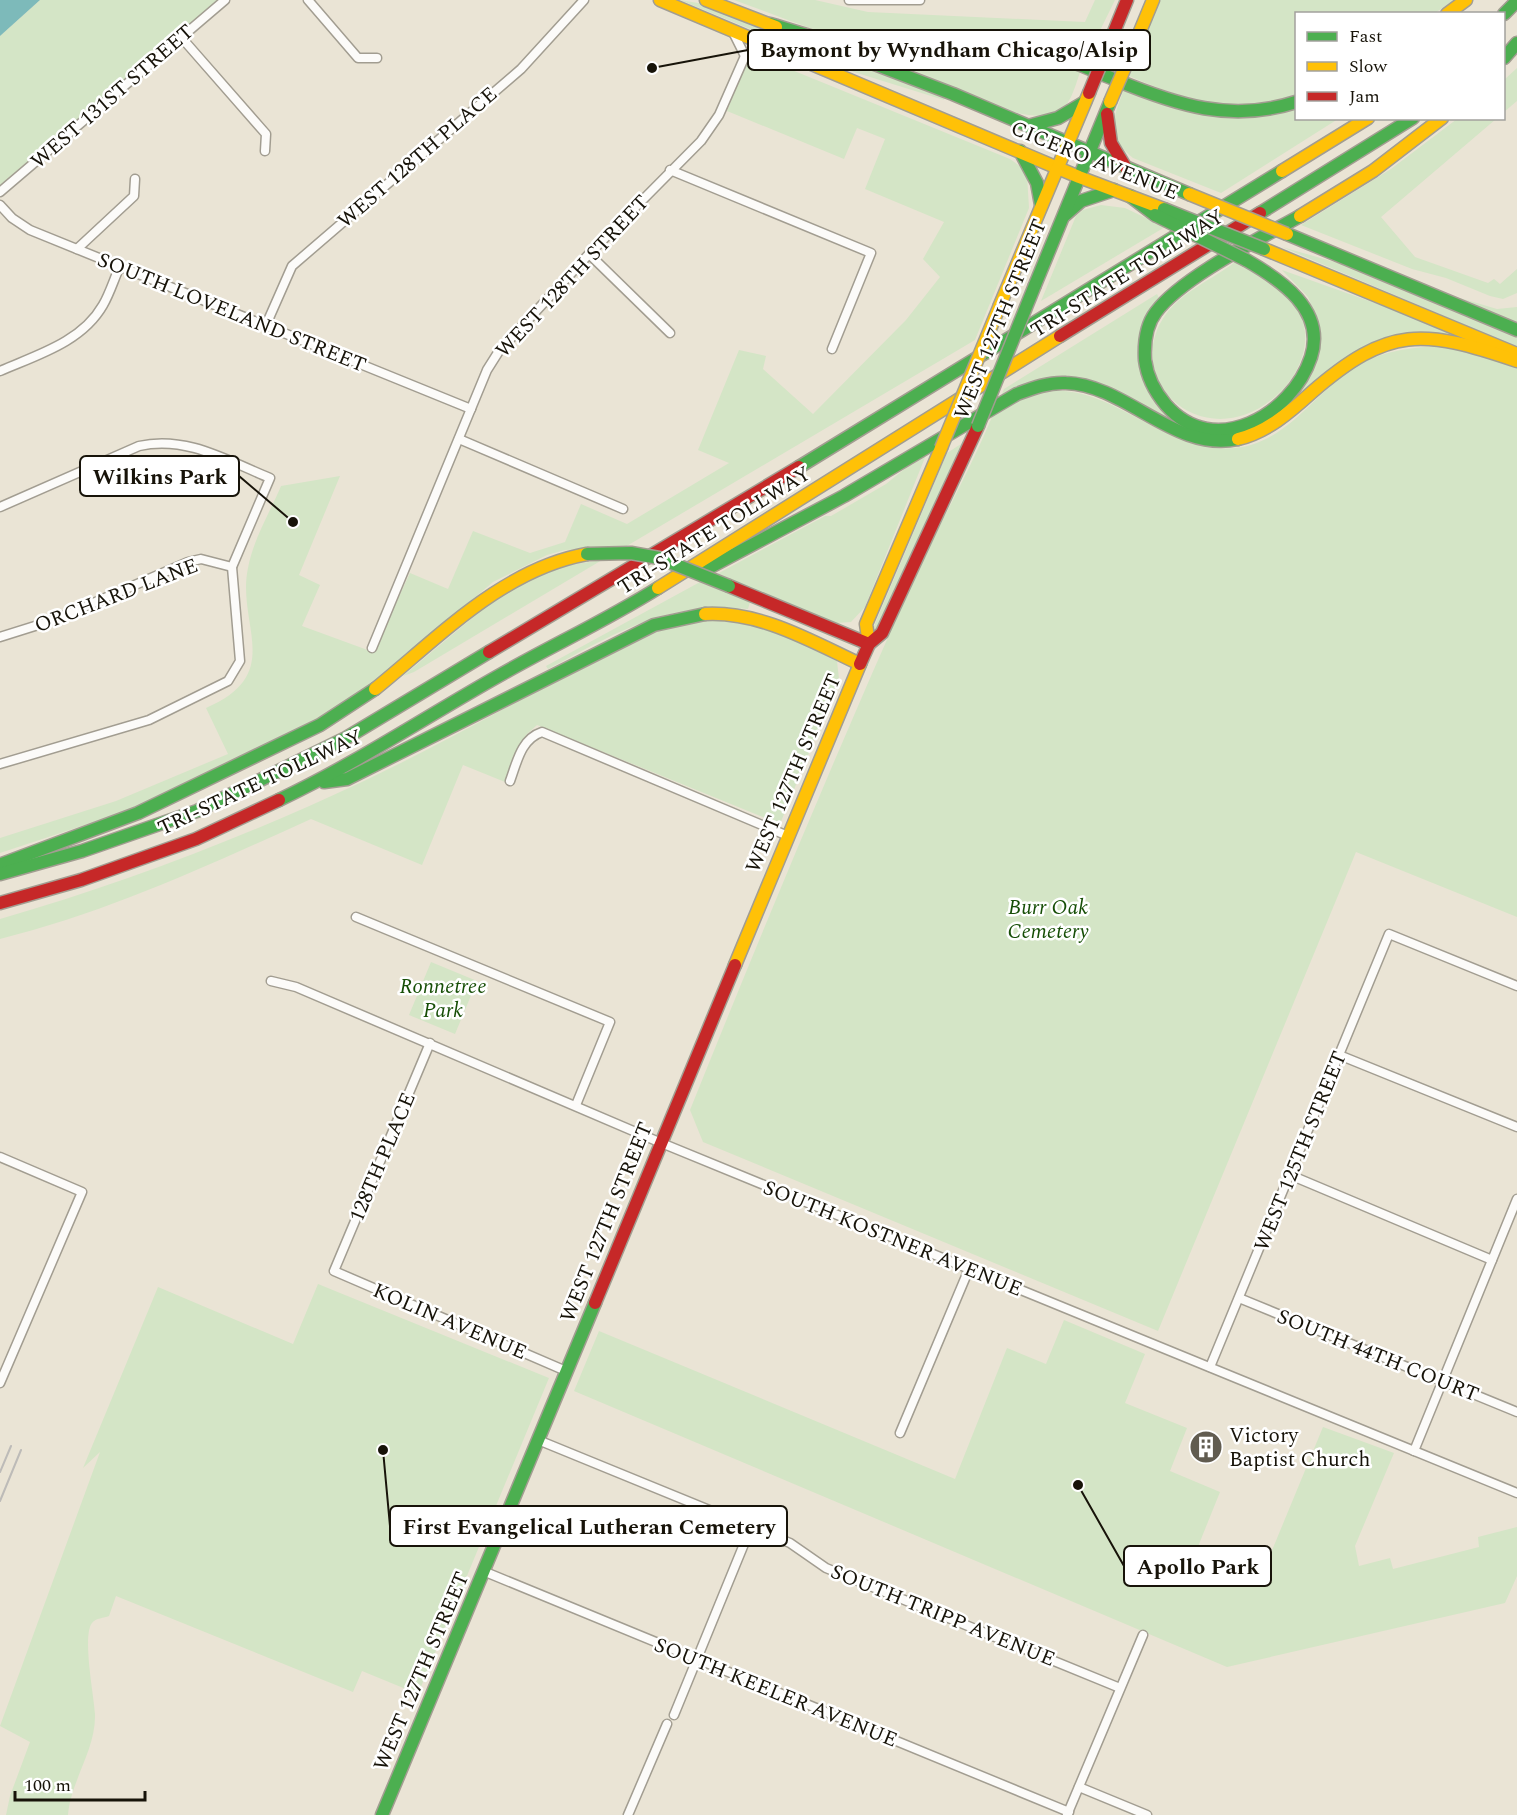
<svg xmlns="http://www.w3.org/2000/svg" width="1517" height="1815" viewBox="0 0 1517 1815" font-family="Spectral,serif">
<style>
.green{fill:#d4e5c6}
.water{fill:#7dbaba}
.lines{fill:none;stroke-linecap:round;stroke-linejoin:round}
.street-casing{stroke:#a29d91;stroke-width:11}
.fast-casing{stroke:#a29d91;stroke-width:15}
.slow-casing{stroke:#a29d91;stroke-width:15}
.jam-casing{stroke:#a29d91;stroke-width:15}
.street{stroke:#fcfbf9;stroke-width:8}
.fast{stroke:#4caf50;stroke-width:12}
.slow{stroke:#ffc107;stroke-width:12}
.jam{stroke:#c62828;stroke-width:12}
.rail{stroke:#bdbbb8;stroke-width:2}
.fast-bridge-casing{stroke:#a29d91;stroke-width:15;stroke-linecap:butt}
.slow-bridge-casing{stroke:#a29d91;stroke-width:15;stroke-linecap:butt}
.jam-bridge-casing{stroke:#a29d91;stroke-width:15;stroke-linecap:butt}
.fast-bridge{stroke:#4caf50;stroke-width:12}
.slow-bridge{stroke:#ffc107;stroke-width:12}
.jam-bridge{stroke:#c62828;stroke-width:12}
.labels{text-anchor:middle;stroke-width:5;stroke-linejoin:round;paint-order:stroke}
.street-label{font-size:21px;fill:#171309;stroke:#fff}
.park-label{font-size:21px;font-style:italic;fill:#164e06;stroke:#fff}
.poi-label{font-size:21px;fill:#171309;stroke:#fff;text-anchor:start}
.leader{fill:none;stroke:#171309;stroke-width:2}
.callout-dot{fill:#171309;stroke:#fff;stroke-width:2}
.callout{fill:#fff;stroke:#171309;stroke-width:2}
.callout-label{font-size:22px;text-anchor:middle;font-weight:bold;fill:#171309}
</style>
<rect width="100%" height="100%" fill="#eae4d5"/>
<g class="green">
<path d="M 40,0 L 225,0 L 205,11 L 0,185 L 0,36 Z"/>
<path d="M 680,0 L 710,5 L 945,98 L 944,100 L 854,72 Z"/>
<path d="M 734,0 L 815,0 L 868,12 L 1085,22 L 1095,0 L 1115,0 L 1086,59 C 1029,38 971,61 913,54 C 851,47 793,21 734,0 Z"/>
<path d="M 1159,0 L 1454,0 L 1435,13 L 1296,14 L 1296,95 C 1230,114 1191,102 1129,76 Z"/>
<path d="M 756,58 L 765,59 L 1010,159 L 1024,169 L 1027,175 L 1029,208 L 975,340 L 625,547 L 565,550 L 547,555 L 493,582 L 382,677 L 303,728 L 172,791 L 112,816 L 0,853 L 0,838 L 116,801 L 228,754 L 206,708 C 286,674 236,624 248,568 C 253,540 270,512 281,486 L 340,476 L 299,575 L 320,585 L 302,626 L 373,652 L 410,573 L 448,589 L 473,531 L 530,553 L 565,542 L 581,504 L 627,524 L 729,463 L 698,450 L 739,350 L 766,356 L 763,369 L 813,414 L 906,320 L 940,277 L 923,259 L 944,222 L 865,189 L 885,139 L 857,128 L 844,159 L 727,111 L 745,66 Z"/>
<path d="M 1049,62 L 1081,70 C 1076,82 1072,103 1060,111 C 1029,132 924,78 890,64 Z"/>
<path d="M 1517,68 L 1517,101 L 1504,112 L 1504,80 Z"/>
<path d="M 1124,89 L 1178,109 L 1296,108 L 1296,118 L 1338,119 L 1221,193 L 1133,158 C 1105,135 1113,119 1124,89 Z"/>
<path d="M 1457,119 L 1496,119 L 1381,217 L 1415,257 L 1488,283 L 1494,279 L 1500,284 L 1517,269 L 1517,293 L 1503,299 L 1490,296 L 1446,278 L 1412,269 L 1301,225 L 1391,169 Z"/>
<path d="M 1101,205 L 1125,208 L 1165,227 L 1041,301 L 1076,216 L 1083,210 Z"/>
<path d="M 1282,247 L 1380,275 L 1517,336 L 1517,347 Z"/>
<path d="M 1235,262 C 1250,268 1282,286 1293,298 C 1300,308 1303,320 1305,332 C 1307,351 1298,372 1286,386 C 1214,466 1116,384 1166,314 C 1182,292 1213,279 1235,262 Z"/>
<path d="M 1282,270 L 1459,333 L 1459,335 L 1399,336 L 1302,394 L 1316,317 L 1308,297 Z"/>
<path d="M 1443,293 L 1497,309 L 1517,307 L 1517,323 Z"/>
<path d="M 1157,294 L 1159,298 L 1141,334 L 1168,415 L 1166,418 L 1082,379 L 1001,396 L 1004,389 Z"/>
<path d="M 1442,346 L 1517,364 L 1517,917 L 1356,852 L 1158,1331 L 703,1142 L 690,1110 C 760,936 832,763 908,592 C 935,531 969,474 994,412 C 1008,406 1022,398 1036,394 C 1104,374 1162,455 1235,448 C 1291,442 1316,388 1362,363 C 1387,350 1414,347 1442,346 Z"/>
<path d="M 961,444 L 877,632 L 872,631 L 947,453 Z"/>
<path d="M 928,450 L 865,607 L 851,622 L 836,623 L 717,574 L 825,516 L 831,516 L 886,484 Z"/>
<path d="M 602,560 L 414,672 L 403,676 L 502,593 L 558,567 Z"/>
<path d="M 700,582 L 750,602 L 748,609 C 666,601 618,632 548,669 L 546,666 Z"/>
<path d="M 704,620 L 740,621 L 768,628 L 837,661 L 839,679 L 780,824 L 537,725 L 526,735 L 505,782 L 463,765 L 422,865 L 311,819 C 209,865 109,912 0,939 L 0,919 C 125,883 247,836 364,781 C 461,735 554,679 650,632 L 680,623 Z"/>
<path d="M 431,962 L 477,981 L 455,1034 L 409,1015 Z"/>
<path d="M 318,1284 L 549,1378 L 418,1694 L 362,1671 L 353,1692 L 116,1596 L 109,1616 C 104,1618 96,1618 92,1623 C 82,1636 94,1695 95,1714 C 96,1750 71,1780 68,1815 L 6,1815 L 10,1796 L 30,1742 L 0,1726 L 100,1452 L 83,1468 L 158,1287 L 293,1344 Z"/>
<path d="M 1064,1320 L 1145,1354 L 1125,1403 L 1187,1428 L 1170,1471 L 1220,1492 L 1191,1564 L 1219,1574 L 1268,1560 L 1323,1427 L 1394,1453 L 1355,1546 L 1359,1566 L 1390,1558 L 1393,1569 L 1479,1547 L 1478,1537 L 1517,1527 L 1517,1576 L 1505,1603 L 1227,1667 L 574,1391 L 599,1331 L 955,1479 L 1007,1348 L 1046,1364 Z"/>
</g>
<path class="water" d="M 0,0 L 40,0 L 0,36 Z"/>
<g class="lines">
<g class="street-casing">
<g id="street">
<path d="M 308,0 L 358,58 L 377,58"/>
<path d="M 849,0 L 920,0"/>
<path d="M 733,32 L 745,56"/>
<path d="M 181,37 L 266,134 L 265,151"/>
<path d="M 670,170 L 871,253 L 832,349"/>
<path d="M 0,192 L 225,0"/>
<path d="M 0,205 L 12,218 L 30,230 L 471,409"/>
<path d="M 77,249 L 134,196 L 135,179"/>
<path d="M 589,254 L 670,333"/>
<path d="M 266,325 L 292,266 L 521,69 L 584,0"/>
<path d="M 0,371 C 37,355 82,342 103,305 C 110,293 114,279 120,266"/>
<path d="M 459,439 L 623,509"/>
<path d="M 0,507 L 139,446 C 186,435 228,461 270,478 L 232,567 L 240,661 L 228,681 L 149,720 L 0,764"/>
<path d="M 0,637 L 54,620 L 188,562 L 201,559 L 232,567"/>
<path d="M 372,648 L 487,370 L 499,351 L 589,254 L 701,141 L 719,115 L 745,56 L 764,45"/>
<path d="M 510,781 C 517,762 521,739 542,732 L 788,836"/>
<path d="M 356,917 L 610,1022 L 576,1105"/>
<path d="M 271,981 L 296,987 L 659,1142 L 1517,1493"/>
<path d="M 430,1043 L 334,1271 L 566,1371"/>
<path d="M 1339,1055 L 1517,1127"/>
<path d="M 0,1157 L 82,1192 L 0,1383"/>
<path d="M 1290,1175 L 1492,1260"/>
<path d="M 1239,1298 L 1517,1412"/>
<path d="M 1210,1367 L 1389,934 L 1517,986"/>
<path d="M 900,1433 L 969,1269"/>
<path d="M 538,1440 L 790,1543 L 826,1568 L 1120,1688"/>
<path d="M 1414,1451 L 1517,1199"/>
<path d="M 483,1571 L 1069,1812"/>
<path d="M 674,1715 L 751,1527"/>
<path d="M 1079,1787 L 1147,1815"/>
<path d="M 628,1815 L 667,1724"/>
<path d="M 1067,1815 L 1143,1635"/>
</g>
</g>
<g class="fast-casing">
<g id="fast">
<path d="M 1504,14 L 1517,1"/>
<path d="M 770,24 C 825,40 880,61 938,63 C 974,64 1011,52 1047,56 C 1071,59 1094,71 1116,80 C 1177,105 1231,123 1296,102"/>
<path d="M 843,52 L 953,94 L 1189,194"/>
<path d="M 1504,58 L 1517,43"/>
<path d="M 1028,126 L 1058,118 L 1085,102"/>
<path d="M 1020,151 L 1037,183 L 1041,205"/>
<path d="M 1130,196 L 1155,215"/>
<path d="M 1260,213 L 1413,118"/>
<path d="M 1065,215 L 1081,201 L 1114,190"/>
<path d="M 1287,234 L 1517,330"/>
<path d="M 1246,260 C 1281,280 1326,310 1311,357 C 1292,415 1214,460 1166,405 C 1155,392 1147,376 1145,360 C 1144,343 1146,325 1156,312 C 1181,278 1261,238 1300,216"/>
<path d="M 1035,285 L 1110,102"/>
<path d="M 799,467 L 1282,171"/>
<path d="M 703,571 L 844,496 L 1017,394 C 1033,388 1049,382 1066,383 C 1127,385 1175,453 1238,439"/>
<path d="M 324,782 L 347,779 L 654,625 L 705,614"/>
<path d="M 279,800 C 357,763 427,716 502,674 C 553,645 607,620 658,588"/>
<path d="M 2,864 L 138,813 L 320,725 L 375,689"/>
<path d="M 0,874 L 82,851 L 197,811 L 346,738 L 489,652"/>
<path d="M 382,1815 L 595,1303"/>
</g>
</g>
<g class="slow-casing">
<g id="slow">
<path d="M 660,0 L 1079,177 L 1164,209"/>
<path d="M 706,0 L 776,27"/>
<path d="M 1447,14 L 1466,0"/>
<path d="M 1129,58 L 1153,0"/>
<path d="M 1282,171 L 1368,118"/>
<path d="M 1300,216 L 1373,171 L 1442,118"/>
<path d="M 1264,249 L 1517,354"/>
<path d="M 1000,305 L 1089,93"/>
<path d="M 1238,439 C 1267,432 1290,412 1311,393 C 1389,325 1423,329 1517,361"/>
<path d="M 658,588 L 1060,336"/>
<path d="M 705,614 C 760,611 811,641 860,664"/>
<path d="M 869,644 L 866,624 L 941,448"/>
<path d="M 375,689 C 439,637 503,569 587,554"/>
<path d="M 735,965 L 860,664"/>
</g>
</g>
<g class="jam-casing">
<g id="jam">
<path d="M 1107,49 L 1127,0"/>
<path d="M 1107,114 L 1111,143 L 1126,168"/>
<path d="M 1060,336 L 1260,213"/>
<path d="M 729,586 L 869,644"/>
<path d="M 489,652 L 799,467"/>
<path d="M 860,664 L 869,644 L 882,633 L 978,426"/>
<path d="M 0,903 L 81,880 L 196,839 L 279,800"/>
<path d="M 595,1303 L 735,965"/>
</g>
</g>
<use href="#street" class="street"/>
<use href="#fast" class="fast"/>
<use href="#slow" class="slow"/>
<use href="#jam" class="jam"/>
<g class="rail">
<path d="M 0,1472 L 11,1446"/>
<path d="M 0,1501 L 21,1450"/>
</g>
<g class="fast-bridge-casing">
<g id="fast-bridge">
<path d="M 1164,209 L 1264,249"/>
<path d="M 1155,215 L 1246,260"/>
<path d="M 978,426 L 1035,285"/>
<path d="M 587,554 L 631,553 L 659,558 L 729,586"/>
</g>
</g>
<g class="slow-bridge-casing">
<g id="slow-bridge">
<path d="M 1110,102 L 1129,58"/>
<path d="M 1189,194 L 1287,234"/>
<path d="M 941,448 L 1000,305"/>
</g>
</g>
<g class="jam-bridge-casing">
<path id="jam-bridge" d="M 1089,93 L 1107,49"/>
</g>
<use href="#fast-bridge" class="fast-bridge"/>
<use href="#slow-bridge" class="slow-bridge"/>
<use href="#jam-bridge" class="jam-bridge"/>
</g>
<defs>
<g id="building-disc" transform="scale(1.725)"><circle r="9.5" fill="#615c50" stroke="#fff"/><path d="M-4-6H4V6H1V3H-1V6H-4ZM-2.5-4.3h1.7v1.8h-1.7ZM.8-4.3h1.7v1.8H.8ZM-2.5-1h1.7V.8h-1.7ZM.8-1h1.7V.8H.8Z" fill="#fff"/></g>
</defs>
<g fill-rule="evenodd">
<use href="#building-disc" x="1206" y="1447"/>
</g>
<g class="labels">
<g class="street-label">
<text transform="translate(112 96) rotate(-41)" y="7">WEST 131ST STREET</text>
<text transform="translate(417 157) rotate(-41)" y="7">WEST 128TH PLACE</text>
<text transform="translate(1095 160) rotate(22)" y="7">CICERO AVENUE</text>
<text transform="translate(1127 273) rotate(-32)" y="7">TRI-STATE TOLLWAY</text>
<text transform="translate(572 276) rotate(-47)" y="7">WEST 128TH STREET</text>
<text transform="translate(232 312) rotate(22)" y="7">SOUTH LOVELAND STREET</text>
<text transform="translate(1000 319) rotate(-68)" y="7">WEST 127TH STREET</text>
<text transform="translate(714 530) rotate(-32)" y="7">TRI-STATE TOLLWAY</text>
<text transform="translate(116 595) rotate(-21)" y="7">ORCHARD LANE</text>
<text transform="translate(793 773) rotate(-67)" y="7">WEST 127TH STREET</text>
<text transform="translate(260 782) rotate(-25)" y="7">TRI-STATE TOLLWAY</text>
<text transform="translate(1300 1151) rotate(-68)" y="7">WEST 125TH STREET</text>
<text transform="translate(382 1157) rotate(-67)" y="7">128TH PLACE</text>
<text transform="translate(606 1222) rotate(-68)" y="7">WEST 127TH STREET</text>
<text transform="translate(893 1238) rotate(22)" y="7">SOUTH KOSTNER AVENUE</text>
<text transform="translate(450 1321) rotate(23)" y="7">KOLIN AVENUE</text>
<text transform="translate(1378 1355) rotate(22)" y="7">SOUTH 44TH COURT</text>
<text transform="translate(943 1615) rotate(22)" y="7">SOUTH TRIPP AVENUE</text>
<text transform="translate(421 1671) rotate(-67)" y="7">WEST 127TH STREET</text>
<text transform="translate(776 1692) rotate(22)" y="7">SOUTH KEELER AVENUE</text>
</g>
<g class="park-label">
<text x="1048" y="914">Burr Oak<tspan x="1048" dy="24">Cemetery</tspan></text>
<text x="443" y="993">Ronnetree<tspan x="443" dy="24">Park</tspan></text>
</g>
<g class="poi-label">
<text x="1229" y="1442">Victory<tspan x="1229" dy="24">Baptist Church</tspan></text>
</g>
</g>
<path class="leader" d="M652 68L748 50M293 522L239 476M383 1450L390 1526M1078 1485L1124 1566"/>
<g class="callout-dot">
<circle cx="652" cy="68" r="6"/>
<circle cx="293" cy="522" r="6"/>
<circle cx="383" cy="1450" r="6"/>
<circle cx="1078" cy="1485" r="6"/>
</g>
<g class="callout">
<rect x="748" y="30" width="402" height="40" rx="6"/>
<rect x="80" y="456" width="159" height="40" rx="6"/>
<rect x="390" y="1506" width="397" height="40" rx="6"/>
<rect x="1124" y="1546" width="147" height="40" rx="6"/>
</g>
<g class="callout-label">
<text x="949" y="57">Baymont by Wyndham Chicago/Alsip</text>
<text x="160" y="484">Wilkins Park</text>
<text x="589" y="1534">First Evangelical Lutheran Cemetery</text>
<text x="1198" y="1574">Apollo Park</text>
</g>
<rect x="1295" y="12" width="210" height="108" fill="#ffffff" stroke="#a2a19d" stroke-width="1.5"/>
<rect x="1307" y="32" width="30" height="9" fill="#4caf50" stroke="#a2a19d" stroke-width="1.5"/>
<text x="1349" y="42" font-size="18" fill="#171309">Fast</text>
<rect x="1307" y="62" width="30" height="9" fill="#ffc107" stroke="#a2a19d" stroke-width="1.5"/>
<text x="1349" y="72" font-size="18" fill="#171309">Slow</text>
<rect x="1307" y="92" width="30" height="9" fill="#c62828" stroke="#a2a19d" stroke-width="1.5"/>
<text x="1349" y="102" font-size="18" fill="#171309">Jam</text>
<path d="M15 1791v9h130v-9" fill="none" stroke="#171309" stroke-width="3"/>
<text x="24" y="1791" font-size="18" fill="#171309" stroke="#ffffff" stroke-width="4.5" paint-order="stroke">100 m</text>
</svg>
